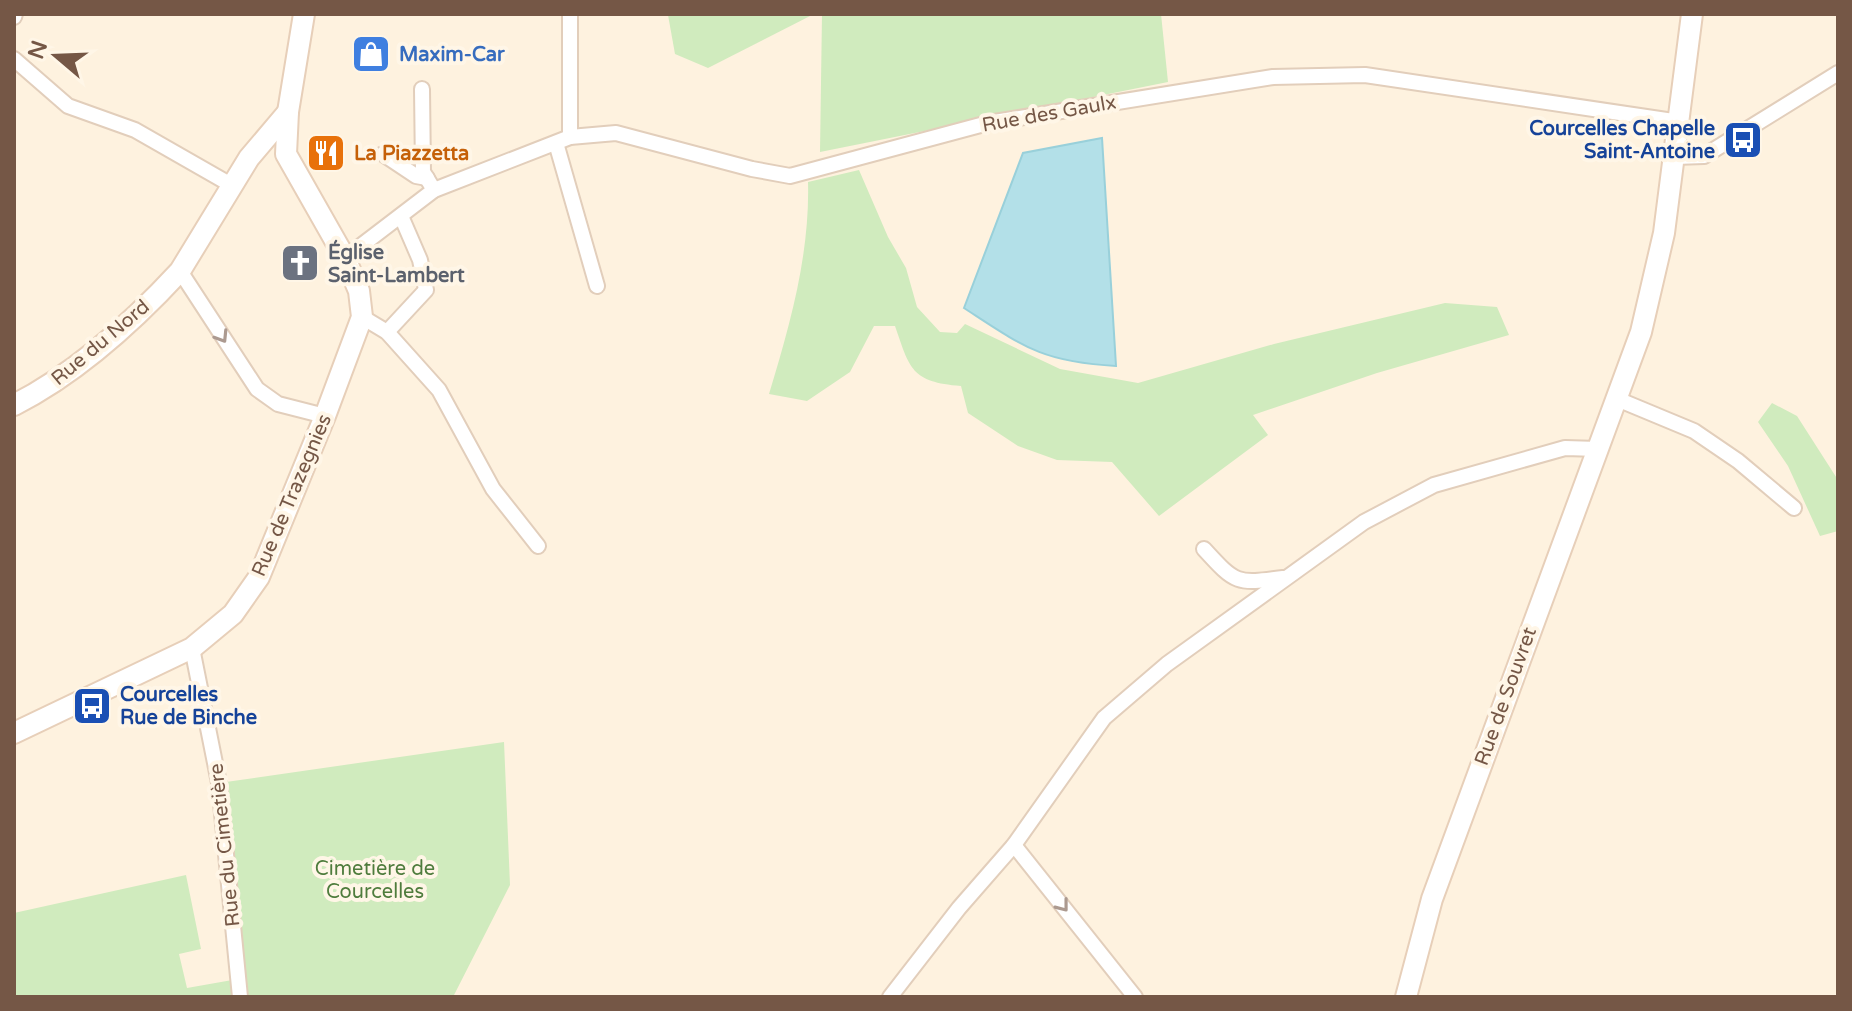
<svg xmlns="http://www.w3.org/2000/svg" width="1852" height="1011" viewBox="0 0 1852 1011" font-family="'Varela Round',sans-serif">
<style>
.green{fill:#d0ebbe}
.water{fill:#b3e0e8;stroke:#99d0da;stroke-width:2}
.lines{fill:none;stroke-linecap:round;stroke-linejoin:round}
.street-casing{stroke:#e2cebb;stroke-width:18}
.secondary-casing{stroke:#e7cfb9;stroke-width:24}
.street{stroke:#fff;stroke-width:14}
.secondary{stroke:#fff;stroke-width:20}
.oneway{stroke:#ac9a90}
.labels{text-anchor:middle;stroke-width:8;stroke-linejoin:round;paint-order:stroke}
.shop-label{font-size:20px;font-weight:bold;fill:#366cbe;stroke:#fff6e7;text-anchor:start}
.street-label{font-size:20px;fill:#755746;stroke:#fff6e7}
.transit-label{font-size:20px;font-weight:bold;fill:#164399;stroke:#fff6e7;text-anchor:end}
.food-label{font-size:20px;font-weight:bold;fill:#c56008;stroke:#fff6e7;text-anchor:start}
.worship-label{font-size:20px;font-weight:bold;fill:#5b616d;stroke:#fff6e7;text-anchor:start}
.park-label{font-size:20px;fill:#4f7c3d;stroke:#fff6e7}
</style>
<rect width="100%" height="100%" fill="#fef2df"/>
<g class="green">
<path d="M 814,14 L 708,68 L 675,54 L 668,15 Z"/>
<path d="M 822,14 L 1161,14 L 1168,82 L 820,152 Z"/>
<path d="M 859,170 L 888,237 L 906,268 L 917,307 L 940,332 L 957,333 L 965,324 L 1060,369 L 1138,383 L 1274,344 L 1445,303 L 1497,307 L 1509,335 L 1377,373 L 1253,415 L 1268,435 L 1159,516 L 1112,462 L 1057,460 L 1018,446 L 968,413 L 961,386 C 911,382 910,369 895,326 L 874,326 L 850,372 L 807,401 L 769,394 C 790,325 810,254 808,182 Z"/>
<path d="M 1772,403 L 1797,416 L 1838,480 L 1838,531 L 1820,536 L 1788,466 L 1758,422 Z"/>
<path d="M 504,742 L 510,885 L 453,997 L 14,997 L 14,913 L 186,875 L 201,949 L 179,954 L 187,988 L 238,979 L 219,783 Z"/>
</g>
<path class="water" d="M 1102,138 L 1116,366 C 1042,362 1024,347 964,308 L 1023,153 Z"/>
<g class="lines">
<g class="street-casing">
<g id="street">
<path d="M 570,14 L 570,137"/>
<path d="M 14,17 L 15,14"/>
<path d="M 14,59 L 68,106 L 135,130 L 233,186"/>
<path d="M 422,89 L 423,172 L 434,190"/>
<path d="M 556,143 L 597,286"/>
<path d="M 383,154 L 416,176 L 427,178"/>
<path d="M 1675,157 L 1704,156 L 1838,73"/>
<path d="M 345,258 L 434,190 L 570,137 L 616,133 L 752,169 L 790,176 L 988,123 L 1273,77 L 1365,75 L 1680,122"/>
<path d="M 180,271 L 257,389 L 278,404 L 325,416"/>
<path d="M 362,317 L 387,332 L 439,390 L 493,489 L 538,546"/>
<path d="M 387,332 L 426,290 L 420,260 L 401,216"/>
<path d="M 1617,399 L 1694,431 L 1738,461 L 1794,508"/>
<path d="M 1204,549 C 1236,584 1236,584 1283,578"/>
<path d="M 192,648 L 219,783 L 240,997"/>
<path d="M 1014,845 L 1135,997"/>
<path d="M 890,997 L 959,908 L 1014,845 L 1104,718 L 1167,664 L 1364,522 L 1434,485 L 1565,448 L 1598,449"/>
</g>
</g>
<g class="secondary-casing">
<g id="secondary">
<path d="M 14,405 C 77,373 132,323 180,271 L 249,158 L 288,112"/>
<path d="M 14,733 L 192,648 L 233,614 L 259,577 L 325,416 L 362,317 L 359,291 L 345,258 L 286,154 L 288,112 L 304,14"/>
<path d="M 1406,997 L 1432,899 L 1641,332 L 1664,233 L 1692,14"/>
</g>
</g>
<use href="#street" class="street"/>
<use href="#secondary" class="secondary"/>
</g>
<defs><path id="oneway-chevron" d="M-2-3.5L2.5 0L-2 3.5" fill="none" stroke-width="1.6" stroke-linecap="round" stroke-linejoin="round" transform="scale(2)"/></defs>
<g class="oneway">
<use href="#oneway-chevron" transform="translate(222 337) rotate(58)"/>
<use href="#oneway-chevron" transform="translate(1063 906) rotate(52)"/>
</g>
<defs>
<g id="shop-square" transform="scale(2)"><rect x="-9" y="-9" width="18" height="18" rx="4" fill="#3f7fe0" stroke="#fff6e7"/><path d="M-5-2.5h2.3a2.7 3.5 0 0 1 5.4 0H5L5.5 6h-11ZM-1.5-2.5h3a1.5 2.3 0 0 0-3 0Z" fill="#fff"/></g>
<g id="bus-square" transform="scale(2)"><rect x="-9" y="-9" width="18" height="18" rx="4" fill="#1a4fb4" stroke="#fff6e7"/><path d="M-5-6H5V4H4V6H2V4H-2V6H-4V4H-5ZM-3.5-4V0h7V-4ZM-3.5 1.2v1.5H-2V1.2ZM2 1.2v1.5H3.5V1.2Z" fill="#fff"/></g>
<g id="restaurant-square" transform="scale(2)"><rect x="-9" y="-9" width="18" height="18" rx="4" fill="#e8710a" stroke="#fff6e7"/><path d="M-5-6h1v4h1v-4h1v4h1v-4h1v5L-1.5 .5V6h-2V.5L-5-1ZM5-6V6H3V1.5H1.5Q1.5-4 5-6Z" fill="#fff"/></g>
<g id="church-square" transform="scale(2)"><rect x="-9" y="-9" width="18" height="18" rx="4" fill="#6b7280" stroke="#fff6e7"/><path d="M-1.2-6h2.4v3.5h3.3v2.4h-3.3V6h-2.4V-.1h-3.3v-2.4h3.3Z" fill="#fff"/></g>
</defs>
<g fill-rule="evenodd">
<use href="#shop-square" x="371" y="54"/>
<use href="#bus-square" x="1743" y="140"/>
<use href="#restaurant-square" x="326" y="153"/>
<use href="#church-square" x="300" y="263"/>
<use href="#bus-square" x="92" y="706"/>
</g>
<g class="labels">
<g class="shop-label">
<text x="399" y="61">Maxim-Car</text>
</g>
<g class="street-label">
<text transform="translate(1049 113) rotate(-10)" y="7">Rue des Gaulx</text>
<text transform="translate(100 342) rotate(-40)" y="7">Rue du Nord</text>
<text transform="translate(291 495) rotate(-67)" y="7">Rue de Trazegnies</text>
<text transform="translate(1505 696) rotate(-70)" y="7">Rue de Souvret</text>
<text transform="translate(224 845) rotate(-96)" y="7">Rue du Cimetière</text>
</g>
<g class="transit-label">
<text x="1715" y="135">Courcelles Chapelle<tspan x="1715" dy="23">Saint-Antoine</tspan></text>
<text x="120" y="701" text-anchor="start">Courcelles<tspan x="120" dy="23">Rue de Binche</tspan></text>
</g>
<g class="food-label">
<text x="354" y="160">La Piazzetta</text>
</g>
<g class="worship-label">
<text x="328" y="259">Église<tspan x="328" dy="23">Saint-Lambert</tspan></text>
</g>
<g class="park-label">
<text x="375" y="875">Cimetière de<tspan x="375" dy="23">Courcelles</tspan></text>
</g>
</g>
<rect width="1852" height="1011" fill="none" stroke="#755746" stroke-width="32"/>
<g transform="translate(56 56) rotate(289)" stroke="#fff6e7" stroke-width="6" paint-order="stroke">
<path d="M0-6L14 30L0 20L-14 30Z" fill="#755746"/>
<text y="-12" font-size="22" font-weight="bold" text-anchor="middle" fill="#755746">N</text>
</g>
</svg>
